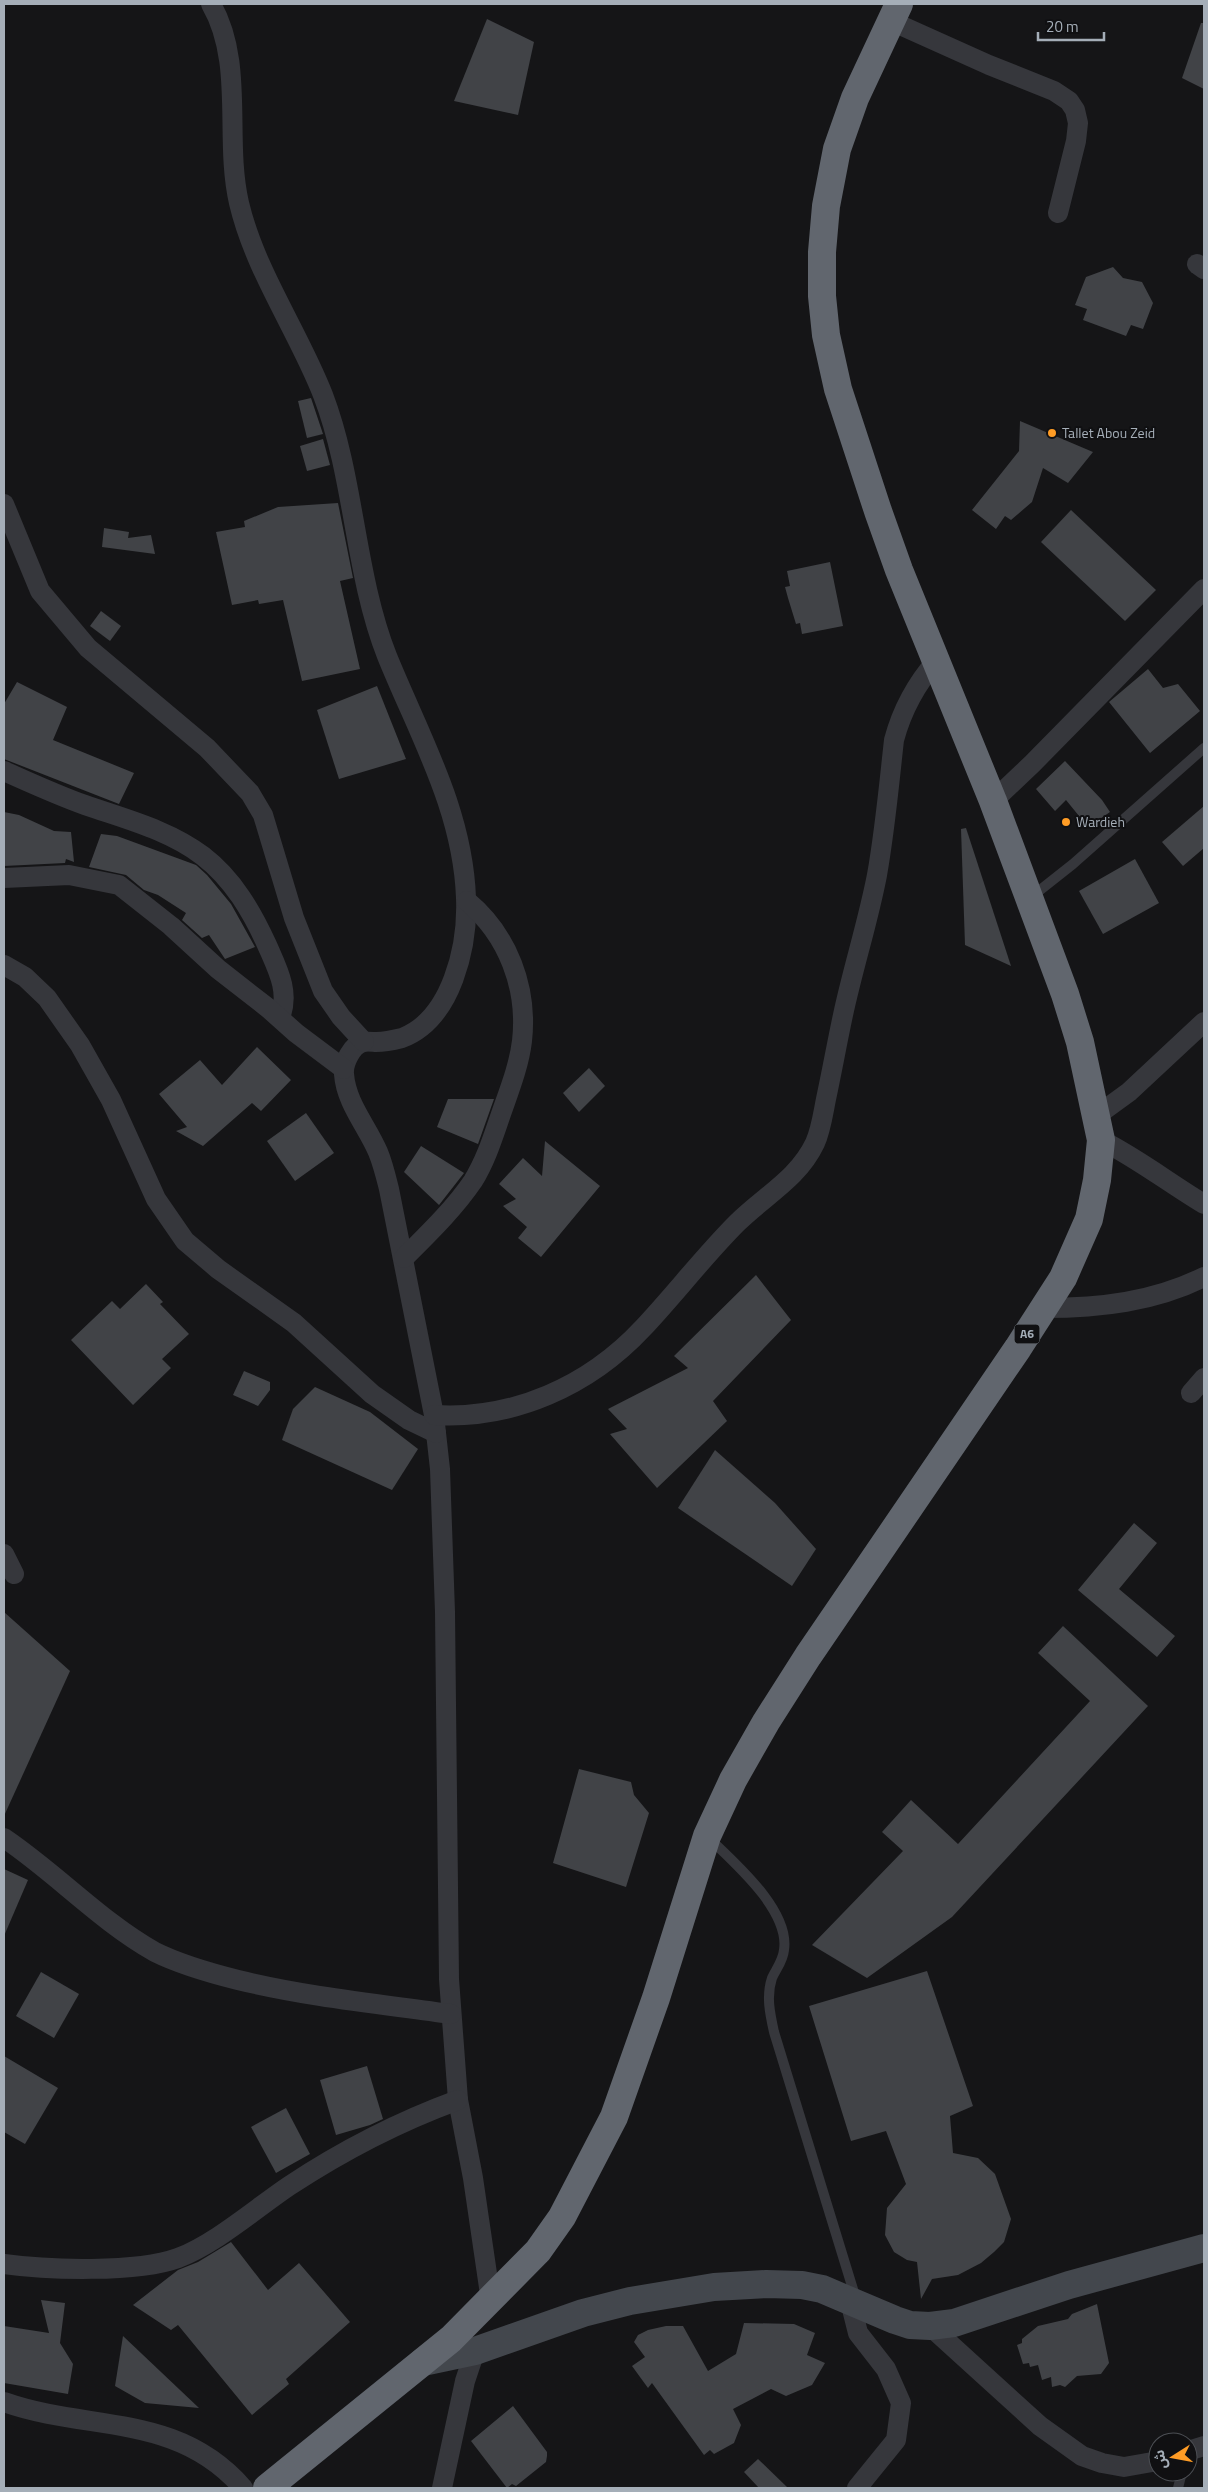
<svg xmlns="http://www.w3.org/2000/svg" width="1208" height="2492" viewBox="0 0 1208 2492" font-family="'Titillium Web','Noto Sans Arabic',sans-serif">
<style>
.building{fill:#414347}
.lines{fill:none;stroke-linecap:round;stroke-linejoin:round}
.lane{stroke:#36373c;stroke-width:10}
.street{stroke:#36373c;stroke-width:20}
.secondary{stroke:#43474d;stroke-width:28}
.highway{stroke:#61666e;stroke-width:28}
.poi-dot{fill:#ff9c25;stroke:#101012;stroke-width:2}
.labels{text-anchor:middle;stroke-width:4;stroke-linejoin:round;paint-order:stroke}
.shield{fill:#101012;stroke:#787f86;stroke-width:1}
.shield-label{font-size:12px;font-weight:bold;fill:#a5aeb8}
.poi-label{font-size:14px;fill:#a5aeb8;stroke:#101012;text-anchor:start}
</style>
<rect width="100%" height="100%" fill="#151517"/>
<g class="building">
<path d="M 487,19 L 534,42 L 518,115 L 454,101 Z"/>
<path d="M 1201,23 L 1204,23 L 1204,89 L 1182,78 Z"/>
<path d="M 1113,267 L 1123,278 L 1142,282 L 1153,303 L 1143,329 L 1131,325 L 1126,336 L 1083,320 L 1087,309 L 1075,305 L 1086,277 Z"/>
<path d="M 311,398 L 323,434 L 307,438 L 298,401 Z"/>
<path d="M 1020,421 L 1093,452 L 1068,483 L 1043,468 L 1032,502 L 1011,520 L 1005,516 L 996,529 L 972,510 L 1019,451 Z"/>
<path d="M 323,439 L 330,465 L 307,471 L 300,446 Z"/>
<path d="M 338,503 L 353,578 L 340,581 L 360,669 L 302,681 L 283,600 L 259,604 L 258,600 L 232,605 L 216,532 L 245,527 L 244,521 L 278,507 Z"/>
<path d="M 1071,510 L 1156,590 L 1125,621 L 1041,542 Z"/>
<path d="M 104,528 L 129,532 L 128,538 L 151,535 L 155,554 L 102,547 Z"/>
<path d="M 830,562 L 843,626 L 802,634 L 800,623 L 796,624 L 788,598 L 785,587 L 790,586 L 787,571 Z"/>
<path d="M 101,611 L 121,626 L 110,641 L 90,626 Z"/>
<path d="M 1148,669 L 1163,688 L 1178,684 L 1200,711 L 1150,753 L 1109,702 Z"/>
<path d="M 17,682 L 67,707 L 53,740 L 134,773 L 119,804 L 4,759 L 4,704 Z"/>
<path d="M 377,686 L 406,759 L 339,779 L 317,710 Z"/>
<path d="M 1065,761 L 1102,800 L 1110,812 L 1088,827 L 1066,800 L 1055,811 L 1036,789 Z"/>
<path d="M 1204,806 L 1204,848 L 1183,866 L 1162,842 Z"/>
<path d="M 4,812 L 19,815 L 54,831 L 71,832 L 74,862 L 66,859 L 65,863 L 4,866 Z"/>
<path d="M 966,828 L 1011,966 L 965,945 L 961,829 Z"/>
<path d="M 101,834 L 117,836 L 196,865 L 207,875 L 231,904 L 255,947 L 225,959 L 209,935 L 202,938 L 182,920 L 186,913 L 158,895 L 144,890 L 126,875 L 89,867 Z"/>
<path d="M 1135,859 L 1159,903 L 1103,934 L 1079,891 Z"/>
<path d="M 257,1047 L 291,1080 L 261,1111 L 252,1103 L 203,1146 L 176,1131 L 187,1127 L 159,1094 L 200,1060 L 222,1085 Z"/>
<path d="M 589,1068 L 605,1086 L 579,1112 L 563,1093 Z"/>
<path d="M 448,1099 L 494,1099 L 478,1144 L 437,1127 Z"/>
<path d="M 306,1113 L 334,1153 L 295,1181 L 267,1141 Z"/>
<path d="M 545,1141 L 600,1186 L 541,1257 L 518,1238 L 527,1227 L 503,1206 L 516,1199 L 499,1184 L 523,1158 L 542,1176 Z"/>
<path d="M 421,1146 L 464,1173 L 439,1205 L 404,1172 Z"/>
<path d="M 756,1275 L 791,1320 L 713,1401 L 727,1421 L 657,1488 L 610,1434 L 627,1429 L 608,1409 L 688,1368 L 674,1356 Z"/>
<path d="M 146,1284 L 163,1302 L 160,1304 L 189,1334 L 162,1359 L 171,1368 L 133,1405 L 71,1340 L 112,1301 L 120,1309 Z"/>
<path d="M 244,1371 L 270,1382 L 270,1390 L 258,1406 L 233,1395 Z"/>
<path d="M 315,1387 L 370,1412 L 418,1449 L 392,1490 L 282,1440 L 293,1409 Z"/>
<path d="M 715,1450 L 775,1503 L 816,1549 L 792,1586 L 678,1508 Z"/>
<path d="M 1134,1523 L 1157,1543 L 1119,1589 L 1175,1636 L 1157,1657 L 1078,1590 Z"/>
<path d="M 4,1612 L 70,1671 L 4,1816 Z"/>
<path d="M 1063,1626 L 1148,1706 L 952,1917 L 867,1978 L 812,1945 L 903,1851 L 882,1832 L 911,1800 L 958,1844 L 1090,1701 L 1038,1653 Z"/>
<path d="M 579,1769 L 631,1782 L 634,1795 L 649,1813 L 626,1887 L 553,1863 Z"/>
<path d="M 4,1869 L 28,1880 L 4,1936 Z"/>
<path d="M 927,1971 L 973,2106 L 950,2116 L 953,2153 L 978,2158 L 995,2174 L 1011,2219 L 1004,2242 L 994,2252 L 981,2263 L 958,2275 L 932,2279 L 921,2299 L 917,2262 L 907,2260 L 894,2252 L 885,2235 L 887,2208 L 906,2184 L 886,2131 L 851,2141 L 809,2006 Z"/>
<path d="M 41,1972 L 79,1994 L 54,2038 L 16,2016 Z"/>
<path d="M 4,2056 L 58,2088 L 25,2144 L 4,2132 Z"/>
<path d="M 367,2066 L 383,2119 L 370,2125 L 336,2135 L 320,2080 Z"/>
<path d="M 286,2108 L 310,2154 L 276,2173 L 251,2127 Z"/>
<path d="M 231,2242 L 268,2290 L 299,2263 L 350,2322 L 286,2379 L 289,2384 L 252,2415 L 178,2325 L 171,2330 L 133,2305 L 178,2270 L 198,2262 Z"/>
<path d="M 41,2300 L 65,2303 L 60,2343 L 73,2364 L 68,2394 L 4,2383 L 4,2326 L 49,2333 Z"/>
<path d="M 1097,2304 L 1109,2363 L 1101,2374 L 1077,2376 L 1065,2387 L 1060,2385 L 1052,2387 L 1051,2377 L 1042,2380 L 1038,2365 L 1030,2367 L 1029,2363 L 1023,2364 L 1017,2345 L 1022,2343 L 1022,2339 L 1038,2326 L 1068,2319 L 1072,2314 Z"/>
<path d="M 744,2323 L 794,2324 L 815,2333 L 807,2355 L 825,2363 L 812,2385 L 786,2396 L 771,2389 L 733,2409 L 741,2425 L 734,2443 L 714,2454 L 710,2450 L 704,2455 L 652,2383 L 648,2388 L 632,2366 L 645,2357 L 634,2342 L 638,2335 L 648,2330 L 666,2326 L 683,2326 L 708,2371 L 736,2354 Z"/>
<path d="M 123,2336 L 199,2408 L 145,2403 L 115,2386 Z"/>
<path d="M 513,2406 L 547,2452 L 547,2456 L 546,2462 L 516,2486 L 512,2484 L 507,2488 L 471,2441 Z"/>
<path d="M 758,2459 L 788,2488 L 759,2488 L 744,2472 Z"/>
</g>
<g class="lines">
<g class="lane">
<path d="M 1030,898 L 1073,864 L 1204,748"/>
<path d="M 710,1839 C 736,1864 790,1911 784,1950 C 783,1961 776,1969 772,1978 C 766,1996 770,2014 774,2032 L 856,2299"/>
<path d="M 1178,2488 L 1182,2472"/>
</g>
<g class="street">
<path d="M 211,4 C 245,63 224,138 239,203 C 255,271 298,331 323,395 C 355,479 354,572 387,656 C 419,735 463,810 466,898 C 468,946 452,1019 402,1038 C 394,1040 385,1042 376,1042 C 374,1042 365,1041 363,1042 C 352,1045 343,1063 344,1074 C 346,1103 367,1126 378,1152 C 383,1164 386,1177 389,1189 L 434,1415 L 440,1469 L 445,1612 L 449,1979 L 458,2100 L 473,2178 L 491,2301"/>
<path d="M 891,21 L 989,65 L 1054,91 L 1069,101 L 1075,110 L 1078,123 L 1076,141 L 1058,213"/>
<path d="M 1197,264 L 1204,269"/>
<path d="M 4,504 L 40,591 L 88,648 L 207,748 L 250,793 L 263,815 L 294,918 L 323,991 L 341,1017 L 364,1042"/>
<path d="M 4,771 C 31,783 57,795 85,805 C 125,819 169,830 203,856 C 233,879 252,912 267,945 C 278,970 290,992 280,1018"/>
<path d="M 993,801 L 1032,764 L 1204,589"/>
<path d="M 4,878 L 69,875 L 119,885 L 171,926 L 218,969 L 268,1008 L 296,1033 L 344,1069"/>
<path d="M 4,965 L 25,977 L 47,998 L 80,1045 L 111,1100 L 156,1199 L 185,1241 L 218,1269 L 294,1323 L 372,1394 L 409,1420 L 436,1433"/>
<path d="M 1096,1116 L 1129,1092 L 1204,1022"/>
<path d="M 1101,1140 C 1137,1158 1169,1183 1204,1204"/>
<path d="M 404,1258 C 428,1234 454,1209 473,1181 C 486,1160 493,1137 501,1114 C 509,1091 519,1066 522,1041 C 528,988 508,935 467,901"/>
<path d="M 1044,1308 C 1100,1308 1153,1302 1204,1277"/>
<path d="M 1191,1393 L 1204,1378"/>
<path d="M 434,1415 C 513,1420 589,1386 643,1328 C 675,1294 704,1256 737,1223 C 764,1196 798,1179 815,1143 C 821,1130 823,1114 826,1099 C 832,1071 837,1043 843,1015 C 853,968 868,922 877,875 C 885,830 889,785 894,740 C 902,710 916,684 937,660"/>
<path d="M 4,1554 L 14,1574"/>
<path d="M 4,1838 C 56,1873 100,1921 155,1952 C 181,1965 210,1973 238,1980 C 308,1997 380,2004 451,2014"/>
<path d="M 4,2264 C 47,2270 137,2273 178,2258 C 215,2244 255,2209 289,2186 C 342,2151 398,2122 458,2100"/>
<path d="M 850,2301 L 858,2333 L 886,2369 L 901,2403 L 896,2440 L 857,2488"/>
<path d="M 930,2326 L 1040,2426 L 1082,2456 L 1102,2463 L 1124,2467 L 1158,2461"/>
<path d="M 4,2402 C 89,2432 177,2412 243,2488"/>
<path d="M 1188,2451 L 1204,2446"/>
<path d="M 442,2488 L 465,2381 L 475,2351"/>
</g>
<path class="secondary" d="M 423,2362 L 475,2351 L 583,2313 L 630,2301 L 714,2287 L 766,2284 L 802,2285 L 822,2289 L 895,2320 L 910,2325 L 930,2326 L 954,2323 L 1069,2285 L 1204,2248"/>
<path class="highway" d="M 267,2488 L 451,2339 L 538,2251 L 562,2217 L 614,2117 L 656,1998 L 707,1836 L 733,1780 L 766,1722 L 808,1656 L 1018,1348 L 1063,1278 L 1089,1219 L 1097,1180 L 1101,1140 L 1080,1042 L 1065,994 L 993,801 L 899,570 L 878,511 L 838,389 L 826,335 L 822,296 L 822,252 L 826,206 L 837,149 L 855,98 L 899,4"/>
</g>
<g class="poi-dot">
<circle cx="1052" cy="433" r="5"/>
<circle cx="1066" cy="822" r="5"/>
</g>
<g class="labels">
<rect class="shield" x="1014.5" y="1324.5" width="25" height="19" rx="4"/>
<g class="shield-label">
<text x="1027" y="1338">A6</text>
</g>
<g class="poi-label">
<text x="1062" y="438">Tallet Abou Zeid</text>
<text x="1076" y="827">Wardieh</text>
</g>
</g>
<rect width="1208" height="2492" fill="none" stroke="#a5aeb8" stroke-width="10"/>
<g transform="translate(1173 2457) rotate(259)"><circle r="24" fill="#101012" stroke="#4c4f54"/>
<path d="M0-4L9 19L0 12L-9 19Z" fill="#ff9c25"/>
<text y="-8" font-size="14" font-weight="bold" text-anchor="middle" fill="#a5aeb8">ش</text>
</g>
<path d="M1038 32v8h66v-8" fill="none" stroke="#a5aeb8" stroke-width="2.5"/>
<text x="1046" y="32" font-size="15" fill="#a5aeb8" stroke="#101012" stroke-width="4" paint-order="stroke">20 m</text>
</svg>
